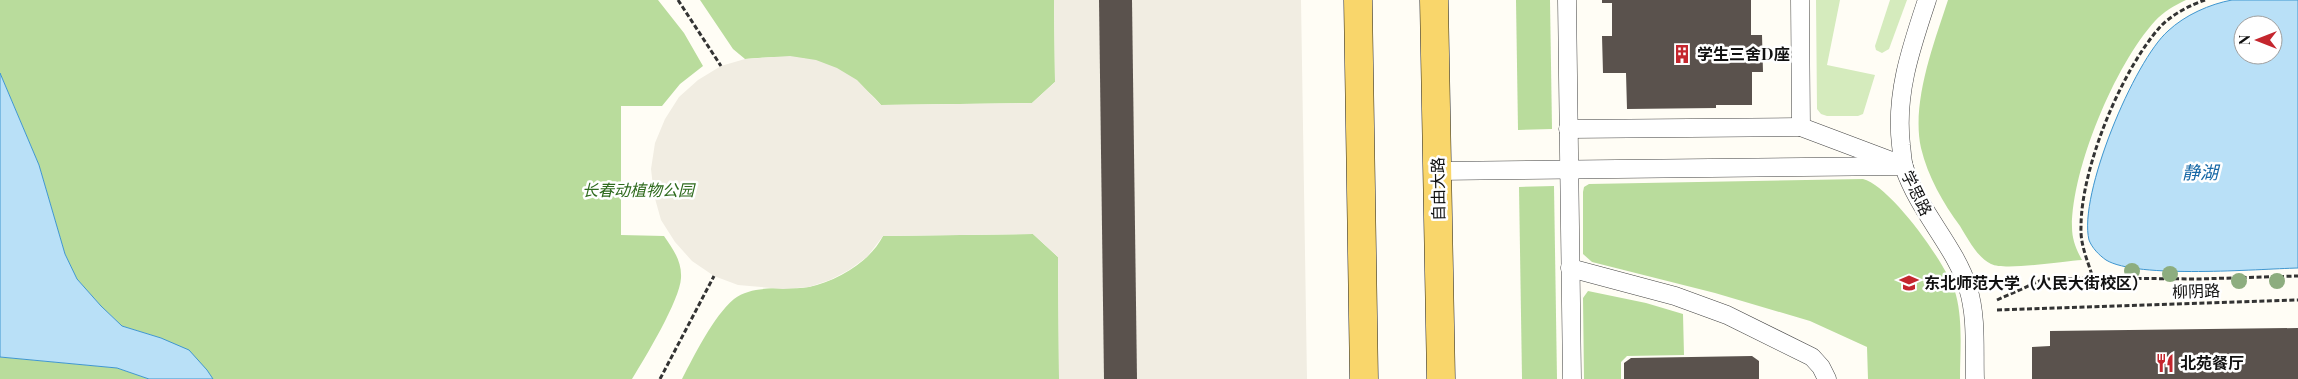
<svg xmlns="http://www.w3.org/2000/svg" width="2298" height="379" viewBox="0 0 2298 379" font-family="'Playfair Display','Noto Sans SC',serif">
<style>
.green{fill:#d5ebbd}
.forest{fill:#b9dc9c}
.plaza{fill:#f1ede2}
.water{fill:#b9e0f7;stroke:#3f96cf;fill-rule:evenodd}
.building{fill:#5a524d}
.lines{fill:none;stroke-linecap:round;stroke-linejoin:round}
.lane-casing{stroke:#444;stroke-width:19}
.primary-casing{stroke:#222;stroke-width:29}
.path{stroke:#333;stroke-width:3;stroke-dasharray:5 2.5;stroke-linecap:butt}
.lane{stroke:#fff;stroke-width:18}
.primary{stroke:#f9d66b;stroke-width:28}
.tree{fill:#8dad7f}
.labels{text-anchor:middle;stroke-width:5;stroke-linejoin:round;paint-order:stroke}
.poi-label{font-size:16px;font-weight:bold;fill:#111;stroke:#fff;text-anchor:start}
.street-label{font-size:16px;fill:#111;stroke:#fff}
.park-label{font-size:16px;font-style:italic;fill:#2f6b1f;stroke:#fff}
.water-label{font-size:18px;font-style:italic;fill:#1768a6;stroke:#fff}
</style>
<rect width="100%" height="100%" fill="#fffdf5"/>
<g class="green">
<path d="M 1816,0 L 1840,0 L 1827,65 L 1875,75 L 1863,114 L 1858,116 L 1827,116 L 1821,114 L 1817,109 Z"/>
<path d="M 1890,0 L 1907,0 L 1889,49 L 1882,53 L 1876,50 L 1875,46 Z"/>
</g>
<g class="forest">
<path d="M 0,0 L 658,0 L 684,33 L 703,66 L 680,84 L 662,106 L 621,106 L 621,235 L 664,236 C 673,249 682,261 681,278 C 680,300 645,358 632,379 L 213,379 L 207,370 L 161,338 L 122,326 L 101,306 L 77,279 L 65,254 L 39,165 L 0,73 Z"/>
<path d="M 700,0 L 1054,0 L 1055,82 L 1032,103 L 881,105 C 873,95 865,89 855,82 C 818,54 790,55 745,59 L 733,49 Z"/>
<path d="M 1516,0 L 1550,0 L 1552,129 L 1518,130 Z"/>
<path d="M 1948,0 L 2186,0 C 2175,5 2163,12 2155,21 C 2115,65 2072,168 2072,227 C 2072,239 2076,249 2082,260 C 2063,261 2005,271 1991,264 C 1977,257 1968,239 1960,226 C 1943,203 1928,177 1921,148 C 1911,103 1934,43 1948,0 Z"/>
<path d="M 1863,179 C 1891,186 1949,267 1956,295 C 1963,322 1960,352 1960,379 L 1868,379 L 1867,347 L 1810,321 L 1715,293 L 1592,262 L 1583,254 L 1583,192 L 1584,187 L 1589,184 Z"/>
<path d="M 1554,186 L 1557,379 L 1522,379 L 1519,187 Z"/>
<path d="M 1033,234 L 1058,257 L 1059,379 L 682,379 C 695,354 713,317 734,299 C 755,283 786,291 809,287 C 837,281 870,262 883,236 Z"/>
<path d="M 1588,291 L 1646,303 L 1683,314 L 1684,355 L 1627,356 L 1621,362 L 1621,379 L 1584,379 L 1583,298 Z"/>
<path d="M 0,357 L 117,368 L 149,379 L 0,379 Z"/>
</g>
<path class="plaza" d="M 1054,0 L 1301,0 L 1307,379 L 1059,379 L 1058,257 L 1033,234 L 883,236 L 867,257 L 849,270 L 830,280 L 809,287 L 783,289 L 738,285 L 714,276 L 692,261 L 675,242 L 661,220 L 654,195 L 651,169 L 655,143 L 665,119 L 679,97 L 698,80 L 721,66 L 745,59 L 790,56 L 816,60 L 837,68 L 857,80 L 881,105 L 1032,103 L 1055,82 Z"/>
<g class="water">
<path d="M 2232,0 L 2298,0 L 2298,268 C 2258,269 2137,279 2106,260 C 2099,255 2092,248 2089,240 C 2078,195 2134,61 2168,31 C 2185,15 2210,4 2232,0 ZM 2243,25 L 2273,25 L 2273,55 L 2243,55 Z"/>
<path d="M 0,73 L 39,165 L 65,254 L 77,279 L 101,306 L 122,326 L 161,338 L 189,350 L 207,370 L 213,379 L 149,379 L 117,368 L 0,357 Z"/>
</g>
<g class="building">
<path d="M 1099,0 L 1132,0 L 1137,379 L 1104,379 Z"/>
<path d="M 1602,0 L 1751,0 L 1751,35 L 1762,35 L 1763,72 L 1752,72 L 1752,105 L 1716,105 L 1716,108 L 1627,109 L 1626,73 L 1603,73 L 1602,36 L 1612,36 L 1612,3 L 1602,3 Z"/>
<path d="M 2298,328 L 2298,379 L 2032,379 L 2032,347 L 2050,346 L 2050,331 Z"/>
<path d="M 1752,356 L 1759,361 L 1759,379 L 1624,379 L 1624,363 L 1631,358 Z"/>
</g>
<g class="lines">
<g class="lane-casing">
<g id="lane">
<path d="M 1567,0 L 1572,379"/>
<path d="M 1800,0 L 1801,127 L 1894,162"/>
<path d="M 1927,0 C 1911,48 1895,94 1901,145 C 1902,152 1902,160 1904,167 C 1919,212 1955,246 1968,288 C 1977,317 1974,349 1975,379"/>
<path d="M 1568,129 L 1801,127"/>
<path d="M 1437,171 L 1904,166"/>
<path d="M 1570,268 L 1675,296 L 1727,315 L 1812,357 L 1821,367 L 1827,379"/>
</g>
</g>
<g class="primary-casing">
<g id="primary">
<path d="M 1358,0 L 1364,379"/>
<path d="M 1434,0 L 1441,379"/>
</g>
</g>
<g class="path">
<path d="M 678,0 L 721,66"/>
<path d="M 2205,0 C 2190,5 2171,15 2160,27 C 2121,71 2081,168 2081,227 C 2080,244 2088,262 2093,278 L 2198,279 L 2298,276"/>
<path d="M 1997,300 L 2044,279 L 2093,278"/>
<path d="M 1997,310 L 2298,300"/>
<path d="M 660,379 L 714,276"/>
</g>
<use href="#lane" class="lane"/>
<use href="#primary" class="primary"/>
</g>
<g class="tree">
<circle cx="2132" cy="271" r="8"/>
<circle cx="2170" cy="274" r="8"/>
<circle cx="2239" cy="281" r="8"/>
<circle cx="2277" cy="281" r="8"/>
</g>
<defs>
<g id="building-bare" transform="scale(1.5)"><path d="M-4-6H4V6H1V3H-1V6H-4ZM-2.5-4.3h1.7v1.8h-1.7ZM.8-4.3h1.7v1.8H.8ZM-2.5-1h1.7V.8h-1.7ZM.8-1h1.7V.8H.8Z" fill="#c4262e" stroke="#fff" stroke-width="2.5" paint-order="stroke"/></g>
<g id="university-bare" transform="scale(1.5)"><path d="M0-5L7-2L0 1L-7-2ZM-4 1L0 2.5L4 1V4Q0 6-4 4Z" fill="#c4262e" stroke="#fff" stroke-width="2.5" paint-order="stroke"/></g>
<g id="restaurant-bare" transform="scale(1.5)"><path d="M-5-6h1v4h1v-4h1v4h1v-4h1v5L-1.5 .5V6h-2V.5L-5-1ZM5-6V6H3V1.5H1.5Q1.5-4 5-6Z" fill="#c4262e" stroke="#fff" stroke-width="2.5" paint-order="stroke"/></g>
</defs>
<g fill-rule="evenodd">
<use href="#building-bare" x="1682" y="54"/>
<use href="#university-bare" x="1909" y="283"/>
<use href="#restaurant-bare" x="2165" y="363"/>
</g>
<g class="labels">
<g class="poi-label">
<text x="1697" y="60">学生三舍D座</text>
<text x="1924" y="289">东北师范大学（人民大街校区）</text>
<text x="2180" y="369">北苑餐厅</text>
</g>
<g class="street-label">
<text transform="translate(1438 189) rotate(-91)" y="6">自由大路</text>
<text transform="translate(1917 193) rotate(64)" y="6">学思路</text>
<text transform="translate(2196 291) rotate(-2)" y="6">柳阴路</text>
</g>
<g class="park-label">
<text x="638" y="196">长春动植物公园</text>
</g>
<g class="water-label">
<text x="2200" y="179">静湖</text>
</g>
</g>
<g transform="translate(2258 40) rotate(270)"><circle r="24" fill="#ffffff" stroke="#a0a0a0"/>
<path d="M0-4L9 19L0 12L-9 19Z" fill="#c4262e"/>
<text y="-8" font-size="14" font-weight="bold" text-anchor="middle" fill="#111111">N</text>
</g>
</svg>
